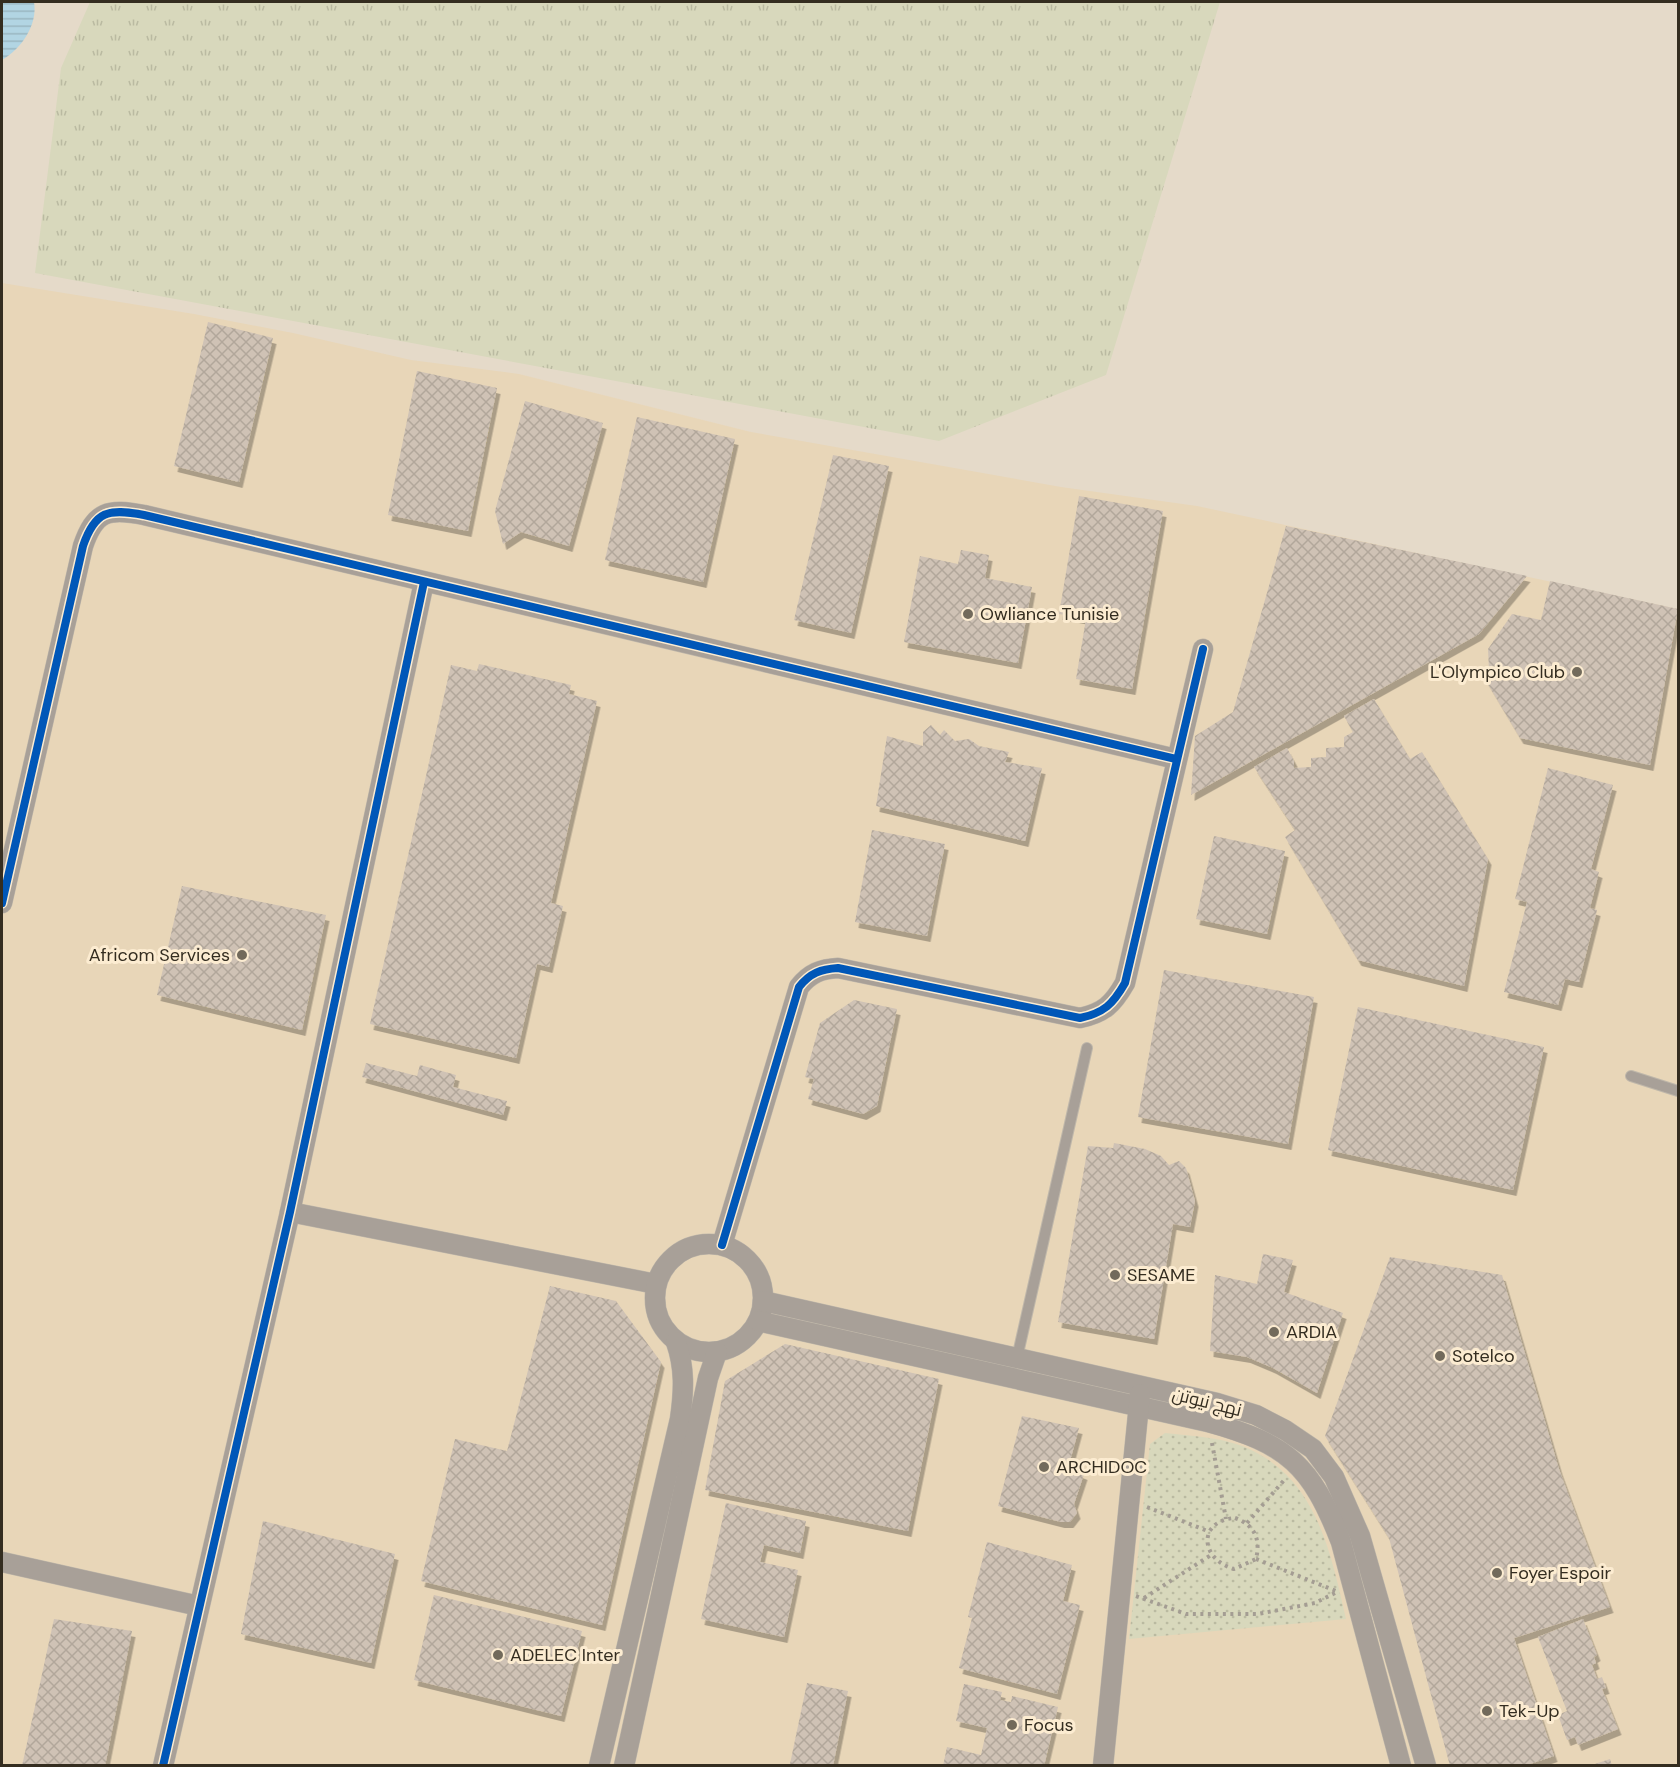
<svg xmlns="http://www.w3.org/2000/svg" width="1680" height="1767" viewBox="0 0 1680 1767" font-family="'DM Sans',Cairo,sans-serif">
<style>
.built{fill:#e8d6b8}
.grass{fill:url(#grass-tufts)}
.park{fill:url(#park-dots)}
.water{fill:url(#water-rules)}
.building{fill:url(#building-cross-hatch);filter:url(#shadow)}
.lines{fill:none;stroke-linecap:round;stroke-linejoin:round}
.lane-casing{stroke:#bfb7aa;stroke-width:12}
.street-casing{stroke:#bfb7aa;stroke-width:21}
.path{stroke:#a49d93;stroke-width:4;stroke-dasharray:3 4.5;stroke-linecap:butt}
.lane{stroke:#a8a098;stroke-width:10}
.street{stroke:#a8a098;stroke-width:20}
.cycleway-casing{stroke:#fcecd1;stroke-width:11}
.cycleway{stroke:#0057b8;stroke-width:8}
.poi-dot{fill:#726a5b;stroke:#fcecd1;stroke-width:2}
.labels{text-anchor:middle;stroke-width:6;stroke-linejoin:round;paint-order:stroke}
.poi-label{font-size:18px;fill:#342d20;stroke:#fcecd1;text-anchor:start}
.street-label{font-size:18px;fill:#342d20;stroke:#fcecd1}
</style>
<defs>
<pattern id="grass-tufts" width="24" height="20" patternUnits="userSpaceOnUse" patternTransform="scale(1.5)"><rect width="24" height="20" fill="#d8d8bc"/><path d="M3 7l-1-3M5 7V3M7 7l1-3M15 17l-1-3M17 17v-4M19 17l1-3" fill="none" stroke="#babaa1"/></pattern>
<pattern id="park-dots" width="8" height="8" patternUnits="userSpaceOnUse" patternTransform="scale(1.5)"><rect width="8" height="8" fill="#d8d8bc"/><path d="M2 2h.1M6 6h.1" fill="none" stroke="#babaa1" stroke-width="1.8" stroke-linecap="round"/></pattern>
<pattern id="water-rules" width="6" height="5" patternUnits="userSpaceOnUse" patternTransform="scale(1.5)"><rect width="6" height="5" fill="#b2d5e3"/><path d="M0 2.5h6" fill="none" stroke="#9ab7c2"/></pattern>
<pattern id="building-cross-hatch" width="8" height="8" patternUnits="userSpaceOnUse" patternTransform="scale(1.5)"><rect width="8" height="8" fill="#cfc2b5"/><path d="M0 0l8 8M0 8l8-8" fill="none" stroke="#b2a79b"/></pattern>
<filter id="shadow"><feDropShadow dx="3.5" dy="6" stdDeviation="0" flood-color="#0004"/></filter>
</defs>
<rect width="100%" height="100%" fill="#e5dac9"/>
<path class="built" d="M 2,283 L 194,314 L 293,333 L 411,360 L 519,374 L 751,432 L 1061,487 L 1197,506 L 1678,609 L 1678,1765 L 2,1765 Z"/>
<path class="grass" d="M 90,2 L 1220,2 L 1106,375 L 939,441 L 35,273 L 61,68 Z"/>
<path class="park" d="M 1165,1433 C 1191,1436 1218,1437 1242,1446 C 1316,1475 1330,1550 1346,1619 L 1129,1639 L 1150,1444 Z"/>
<path class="water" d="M 2,2 L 34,2 C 38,25 21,49 2,60 Z"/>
<g class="building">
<path d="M 208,322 L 273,338 L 239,482 L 174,466 Z"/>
<path d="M 417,371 L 497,388 L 468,531 L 388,515 Z"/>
<path d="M 525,401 L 603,423 L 569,546 L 521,532 L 503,544 L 495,511 Z"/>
<path d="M 637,417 L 735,439 L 703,582 L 605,560 Z"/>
<path d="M 833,455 L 889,466 L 851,633 L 794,620 Z"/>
<path d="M 1079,496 L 1163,511 L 1132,689 L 1076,679 L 1086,619 L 1059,614 Z"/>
<path d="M 1286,526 L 1527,576 L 1479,634 L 1191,795 L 1195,736 L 1233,712 Z"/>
<path d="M 961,550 L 989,555 L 985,578 L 1032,587 L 1018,663 L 904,642 L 920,556 L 958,564 Z"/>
<path d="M 1550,581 L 1678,609 L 1650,765 L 1520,738 L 1482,674 L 1489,670 L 1488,649 L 1512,614 L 1541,620 Z"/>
<path d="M 479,664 L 571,685 L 569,694 L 597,701 L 551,903 L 563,906 L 549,967 L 537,964 L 516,1058 L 370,1024 L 451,665 L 477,671 Z"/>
<path d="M 1374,699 L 1410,759 L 1422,752 L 1488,859 L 1464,986 L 1358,960 L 1285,837 L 1295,830 L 1254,767 L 1287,748 L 1294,761 L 1294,768 L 1311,767 L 1311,758 L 1326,757 L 1326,748 L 1344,747 L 1344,737 L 1353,732 L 1344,716 Z"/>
<path d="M 931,725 L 940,735 L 944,730 L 955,741 L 969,739 L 979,746 L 1009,752 L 1005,762 L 1042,768 L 1025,841 L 876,806 L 887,736 L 923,746 L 923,732 Z"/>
<path d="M 1548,768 L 1613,785 L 1591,869 L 1599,872 L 1590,908 L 1597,910 L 1579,982 L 1565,979 L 1558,1005 L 1504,992 L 1527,902 L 1515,899 Z"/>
<path d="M 872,830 L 945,844 L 927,936 L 855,922 Z"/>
<path d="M 1214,836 L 1285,851 L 1267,934 L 1196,919 Z"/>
<path d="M 182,886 L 326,915 L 302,1030 L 157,995 Z"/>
<path d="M 1164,970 L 1314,997 L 1288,1144 L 1138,1117 Z"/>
<path d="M 854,1000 L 897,1009 L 877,1106 L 863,1114 L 808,1099 L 814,1079 L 805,1077 L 820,1023 Z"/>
<path d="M 1358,1007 L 1544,1047 L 1513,1190 L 1328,1150 Z"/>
<path d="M 366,1063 L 417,1076 L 420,1065 L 456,1075 L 453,1087 L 507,1101 L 503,1115 L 362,1077 Z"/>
<path d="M 1114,1143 L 1145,1149 L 1161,1156 L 1169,1165 L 1179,1161 L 1186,1168 L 1195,1201 L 1190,1227 L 1173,1224 L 1154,1339 L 1058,1322 L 1088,1146 L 1113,1148 Z"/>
<path d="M 1263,1254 L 1293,1260 L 1284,1292 L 1343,1313 L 1317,1393 L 1273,1368 L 1247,1357 L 1210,1351 L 1215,1275 L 1257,1284 Z"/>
<path d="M 1390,1257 L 1502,1275 L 1559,1469 L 1610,1607 L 1514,1638 L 1554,1756 L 1524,1766 L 1450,1766 L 1389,1538 L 1325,1436 Z"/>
<path d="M 550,1286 L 616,1301 L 661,1362 L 602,1625 L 421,1581 L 455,1439 L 507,1451 Z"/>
<path d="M 785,1344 L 939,1379 L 908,1531 L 705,1490 L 725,1381 Z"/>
<path d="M 1022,1416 L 1079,1428 L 1070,1461 L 1081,1462 L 1079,1472 L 1084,1474 L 1074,1504 L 1077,1513 L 1070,1522 L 1061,1522 L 998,1506 Z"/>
<path d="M 726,1503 L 806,1521 L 800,1553 L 764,1545 L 760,1562 L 798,1570 L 784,1637 L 701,1619 Z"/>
<path d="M 263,1521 L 395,1554 L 371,1663 L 241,1634 Z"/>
<path d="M 987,1542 L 1072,1565 L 1063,1601 L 1080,1605 L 1057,1694 L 959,1668 L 972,1618 L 968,1617 Z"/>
<path d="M 434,1595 L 582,1631 L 561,1716 L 414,1680 Z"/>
<path d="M 54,1619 L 132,1631 L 105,1766 L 22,1766 Z"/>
<path d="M 1583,1619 L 1597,1655 L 1594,1657 L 1596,1663 L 1592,1665 L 1597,1679 L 1602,1677 L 1606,1688 L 1602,1689 L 1618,1729 L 1578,1745 L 1575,1737 L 1567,1740 L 1558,1715 L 1567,1711 L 1538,1637 Z"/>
<path d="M 807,1683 L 848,1691 L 833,1766 L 790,1764 Z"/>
<path d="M 964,1684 L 1002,1692 L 1000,1700 L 1011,1702 L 1012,1696 L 1058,1707 L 1044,1766 L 943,1766 L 947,1747 L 981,1755 L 987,1728 L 956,1721 Z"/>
<path d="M 1610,1759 L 1612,1766 L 1592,1766 L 1592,1765 Z"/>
</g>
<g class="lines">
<g class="lane-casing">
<g id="lane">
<path d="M 1631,1076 L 1678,1091"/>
<path d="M 1017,1358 L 1087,1048"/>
</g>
</g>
<g class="street-casing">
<g id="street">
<path d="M 2,903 L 83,546 C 95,511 108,508 144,515 L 1176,759"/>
<path d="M 290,1212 L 656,1284"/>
<circle cx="709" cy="1298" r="54"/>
<path d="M 722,1245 L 799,987 C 810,973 821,969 838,968 L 1080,1018 C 1104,1013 1113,1004 1125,983 L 1203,649"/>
<path d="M 763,1301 L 1217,1403 L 1256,1415 L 1285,1430 L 1313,1449 L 1334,1477 L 1360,1536 L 1426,1766"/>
<path d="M 758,1321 L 1208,1422 C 1288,1444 1311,1465 1341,1542 L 1401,1766"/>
<path d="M 2,1562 L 199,1606"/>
<path d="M 163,1766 L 290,1212 L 424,582"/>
<path d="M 599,1766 L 680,1419 C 684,1391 685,1368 676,1342"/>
<path d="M 624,1766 L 708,1378 L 717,1352"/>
<path d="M 1103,1766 L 1140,1394"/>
</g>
</g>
<g class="path">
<path d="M 1212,1443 L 1226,1519"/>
<path d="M 1147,1507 L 1210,1532"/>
<path d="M 1235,1518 C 1254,1525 1261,1538 1256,1559 L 1234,1569 C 1198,1558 1199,1520 1235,1518 Z"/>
<path d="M 1247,1523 L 1286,1478"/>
<path d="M 1256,1559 L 1336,1591"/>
<path d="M 1136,1596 L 1186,1614 L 1258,1614 L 1315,1603 L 1335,1593"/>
<path d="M 1144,1598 L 1211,1555"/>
</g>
<use href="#lane" class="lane"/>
<use href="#street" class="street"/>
<g class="cycleway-casing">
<g id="cycleway">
<path d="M 2,903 L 83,546 C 95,511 108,508 144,515 L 1176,759"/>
<path d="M 722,1245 L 799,987 C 810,973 821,969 838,968 L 1080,1018 C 1104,1013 1113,1004 1125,983 L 1203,649"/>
<path d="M 163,1766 L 290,1212 L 424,582"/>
</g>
</g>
<use href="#cycleway" class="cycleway"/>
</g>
<g class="poi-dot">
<circle cx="968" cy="614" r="6"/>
<circle cx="1577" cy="672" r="6"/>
<circle cx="242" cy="955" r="6"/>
<circle cx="1115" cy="1275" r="6"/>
<circle cx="1274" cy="1332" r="6"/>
<circle cx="1440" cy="1356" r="6"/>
<circle cx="1044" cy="1467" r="6"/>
<circle cx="1497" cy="1573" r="6"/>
<circle cx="498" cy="1655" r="6"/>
<circle cx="1487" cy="1711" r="6"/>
<circle cx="1012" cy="1725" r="6"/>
</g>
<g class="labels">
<g class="poi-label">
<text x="980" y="620">Owliance Tunisie</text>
<text x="1565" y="678" text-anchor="end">L'Olympico Club</text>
<text x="230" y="961" text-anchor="end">Africom Services</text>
<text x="1127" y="1281">SESAME</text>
<text x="1286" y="1338">ARDIA</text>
<text x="1452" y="1362">Sotelco</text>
<text x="1056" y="1473">ARCHIDOC</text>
<text x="1509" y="1579">Foyer Espoir</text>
<text x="510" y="1661">ADELEC Inter</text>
<text x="1499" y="1717">Tek-Up</text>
<text x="1024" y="1731">Focus</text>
</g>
<g class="street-label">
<text transform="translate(1207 1402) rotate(14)" y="6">نهج نيوتن</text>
</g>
</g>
<rect width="1680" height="1767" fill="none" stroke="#342d20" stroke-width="6"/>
</svg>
